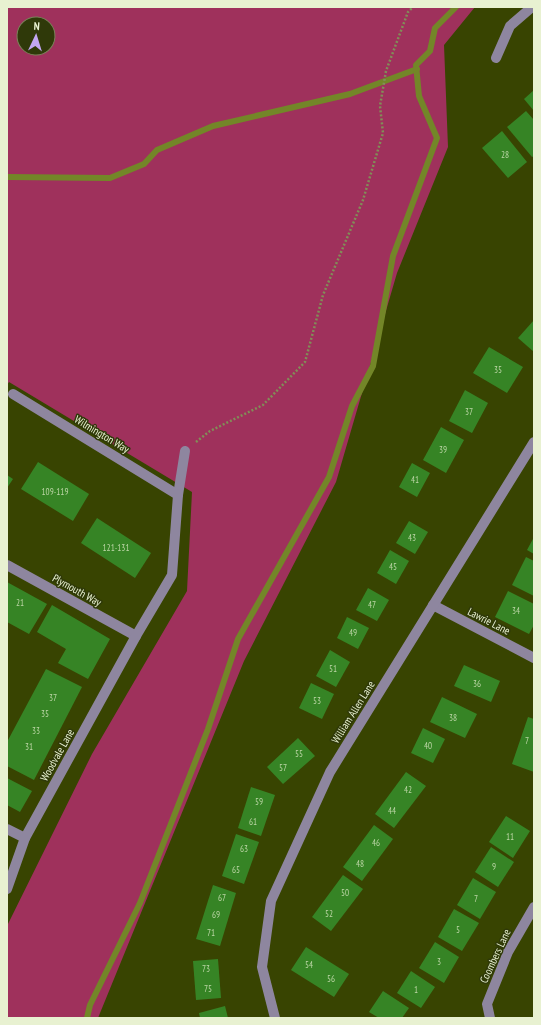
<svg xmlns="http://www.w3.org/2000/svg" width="541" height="1025" viewBox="0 0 541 1025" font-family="'PT Sans Narrow',sans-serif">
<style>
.green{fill:#9f315c;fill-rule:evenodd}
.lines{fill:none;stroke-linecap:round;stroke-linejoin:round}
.stream{stroke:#738628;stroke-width:6}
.building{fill:#368425}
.path{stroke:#828d58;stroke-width:2.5;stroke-dasharray:2 2;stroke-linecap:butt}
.minor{stroke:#8e869f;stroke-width:10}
.labels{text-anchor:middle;stroke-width:3;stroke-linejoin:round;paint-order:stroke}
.number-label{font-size:9px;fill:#bcd6a6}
.street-label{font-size:11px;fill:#e8f1d1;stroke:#2f3909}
</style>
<rect width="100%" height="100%" fill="#384401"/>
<path class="green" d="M 7,7 L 475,7 L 444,45 L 448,147 L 397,273 L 336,482 L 244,661 L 98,1018 L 7,1018 L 7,926 L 92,754 L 187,591 L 192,492 L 9,382 L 7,385 ZM 24,24 L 48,24 L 48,48 L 24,48 Z"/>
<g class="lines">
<g class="stream">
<path d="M 7,177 L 110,178 L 144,164 L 157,150 L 213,126 L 350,94 L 417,69"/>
<path d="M 87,1018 L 90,1005 L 140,903 L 208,729 L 238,639 L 329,477 L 352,406 L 373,366 L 393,256 L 437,138 L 419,96 L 416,65 L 430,51 L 435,28 L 456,7"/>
</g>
</g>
<g class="building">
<path d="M 534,90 L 534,111 L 524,99 Z"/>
<path d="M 526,111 L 534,120 L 534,156 L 532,157 L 507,127 Z"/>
<path d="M 502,131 L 527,162 L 508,178 L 482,148 Z"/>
<path d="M 534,320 L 534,352 L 518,338 Z"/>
<path d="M 489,347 L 523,367 L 507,393 L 473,373 Z"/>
<path d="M 465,390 L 488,403 L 472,433 L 449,421 Z"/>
<path d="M 441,427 L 464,440 L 446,473 L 423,460 Z"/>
<path d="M 38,462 L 89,494 L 73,521 L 21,489 Z"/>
<path d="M 412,463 L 430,473 L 417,497 L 399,487 Z"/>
<path d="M 7,475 L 13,479 L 7,488 Z"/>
<path d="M 97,518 L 151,553 L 135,578 L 81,543 Z"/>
<path d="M 409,521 L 428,532 L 415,554 L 396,543 Z"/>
<path d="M 534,537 L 534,554 L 527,550 Z"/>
<path d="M 390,550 L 409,561 L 396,584 L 377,573 Z"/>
<path d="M 526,557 L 534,561 L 534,596 L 512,585 Z"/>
<path d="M 7,582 L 47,604 L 29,634 L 7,622 Z"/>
<path d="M 368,588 L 389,600 L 377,621 L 356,610 Z"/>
<path d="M 508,591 L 534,604 L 534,625 L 529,634 L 495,617 Z"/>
<path d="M 52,605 L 110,639 L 88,679 L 58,663 L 66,649 L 37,632 Z"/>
<path d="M 347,617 L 369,628 L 358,649 L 337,638 Z"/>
<path d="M 330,650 L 350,662 L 336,687 L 316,676 Z"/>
<path d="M 464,665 L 500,681 L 491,702 L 454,686 Z"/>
<path d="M 46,669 L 82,687 L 34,780 L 7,766 L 7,742 Z"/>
<path d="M 311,683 L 334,694 L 322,719 L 299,708 Z"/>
<path d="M 442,697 L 477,714 L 465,738 L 430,722 Z"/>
<path d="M 528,717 L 534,719 L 534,772 L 512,764 Z"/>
<path d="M 423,728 L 445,739 L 433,763 L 411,753 Z"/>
<path d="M 298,738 L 315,756 L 283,784 L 267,767 Z"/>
<path d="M 406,772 L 426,786 L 394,828 L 375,814 Z"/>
<path d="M 7,778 L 32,791 L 20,812 L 7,805 Z"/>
<path d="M 251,787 L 275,795 L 261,836 L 238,828 Z"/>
<path d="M 506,816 L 530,831 L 513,858 L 489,842 Z"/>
<path d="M 374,825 L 393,839 L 362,881 L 343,867 Z"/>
<path d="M 236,834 L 259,842 L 244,884 L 222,876 Z"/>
<path d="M 491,847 L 514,862 L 498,887 L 475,872 Z"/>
<path d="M 343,875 L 363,889 L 331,931 L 312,917 Z"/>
<path d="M 473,878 L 496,892 L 480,919 L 457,905 Z"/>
<path d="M 213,885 L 236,893 L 220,946 L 196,939 Z"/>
<path d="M 454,909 L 479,923 L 462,951 L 438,937 Z"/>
<path d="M 435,942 L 459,957 L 444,983 L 419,968 Z"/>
<path d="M 306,947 L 349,974 L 334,997 L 291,970 Z"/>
<path d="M 218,959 L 221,998 L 196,1000 L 193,961 Z"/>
<path d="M 411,971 L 435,987 L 421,1008 L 397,993 Z"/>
<path d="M 383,991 L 409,1008 L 402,1018 L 379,1018 L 369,1012 Z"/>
<path d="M 225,1006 L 228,1018 L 200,1018 L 199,1013 Z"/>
</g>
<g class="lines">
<path class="path" d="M 196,442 L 210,431 L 263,405 L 305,362 L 323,295 L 363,200 L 383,133 L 380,106 L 386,71 L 408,12 L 413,7"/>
<g class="minor">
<path d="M 496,58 L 510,26 L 532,7"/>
<path d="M 178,495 L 185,451"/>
<path d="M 7,565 L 136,636"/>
<path d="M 433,605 L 534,658"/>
<path d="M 7,829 L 25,838"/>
<path d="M 7,889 L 25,838 L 136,636 L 172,575 L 178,495 L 13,394"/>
<path d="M 275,1018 L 262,967 L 271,901 L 330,772 L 534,442"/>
<path d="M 490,1018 L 487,1004 L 508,952 L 534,907"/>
</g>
</g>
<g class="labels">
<g class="number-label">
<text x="505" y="158">28</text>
<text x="498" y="373">35</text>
<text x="469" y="415">37</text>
<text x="443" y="453">39</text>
<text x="415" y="483">41</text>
<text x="55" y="495">109-119</text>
<text x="412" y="541">43</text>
<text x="116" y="551">121-131</text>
<text x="393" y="570">45</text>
<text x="20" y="606">21</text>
<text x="372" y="608">47</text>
<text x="516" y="614">34</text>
<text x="353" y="636">49</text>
<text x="333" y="672">51</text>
<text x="477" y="687">36</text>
<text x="53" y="701">37</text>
<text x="317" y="704">53</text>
<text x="45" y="717">35</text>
<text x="453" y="721">38</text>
<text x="36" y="734">33</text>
<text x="527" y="744">7</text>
<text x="428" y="749">40</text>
<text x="29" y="750">31</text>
<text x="299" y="757">55</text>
<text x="283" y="771">57</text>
<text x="408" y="793">42</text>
<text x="259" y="805">59</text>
<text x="392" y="814">44</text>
<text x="253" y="825">61</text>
<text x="510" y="840">11</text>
<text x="376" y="846">46</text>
<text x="244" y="852">63</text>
<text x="360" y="867">48</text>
<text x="494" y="870">9</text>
<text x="236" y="873">65</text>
<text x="345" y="896">50</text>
<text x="222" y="901">67</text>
<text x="476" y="902">7</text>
<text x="329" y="917">52</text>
<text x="216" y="918">69</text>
<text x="458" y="933">5</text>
<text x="211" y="936">71</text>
<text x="439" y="965">3</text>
<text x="309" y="968">54</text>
<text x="206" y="972">73</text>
<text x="331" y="982">56</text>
<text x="208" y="992">75</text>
<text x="416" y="993">1</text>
</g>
<g class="street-label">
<text transform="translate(102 434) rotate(31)" y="4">Wilmington Way</text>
<text transform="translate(77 590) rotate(29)" y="4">Plymouth Way</text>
<text transform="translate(489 621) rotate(27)" y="4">Lawrie Lane</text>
<text transform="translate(353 712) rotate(-58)" y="4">William Allen Lane</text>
<text transform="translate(57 755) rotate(-61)" y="4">Woodvale Lane</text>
<text transform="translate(495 956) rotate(-65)" y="4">Coombers Lane</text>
</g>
</g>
<rect width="541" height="1025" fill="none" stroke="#e8f1d1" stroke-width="16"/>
<g transform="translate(36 36) rotate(4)"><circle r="19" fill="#2f3909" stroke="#798359"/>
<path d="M0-3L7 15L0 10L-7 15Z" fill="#c2a7f2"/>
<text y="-6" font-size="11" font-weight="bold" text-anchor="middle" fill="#e8f1d1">N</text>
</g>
</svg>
